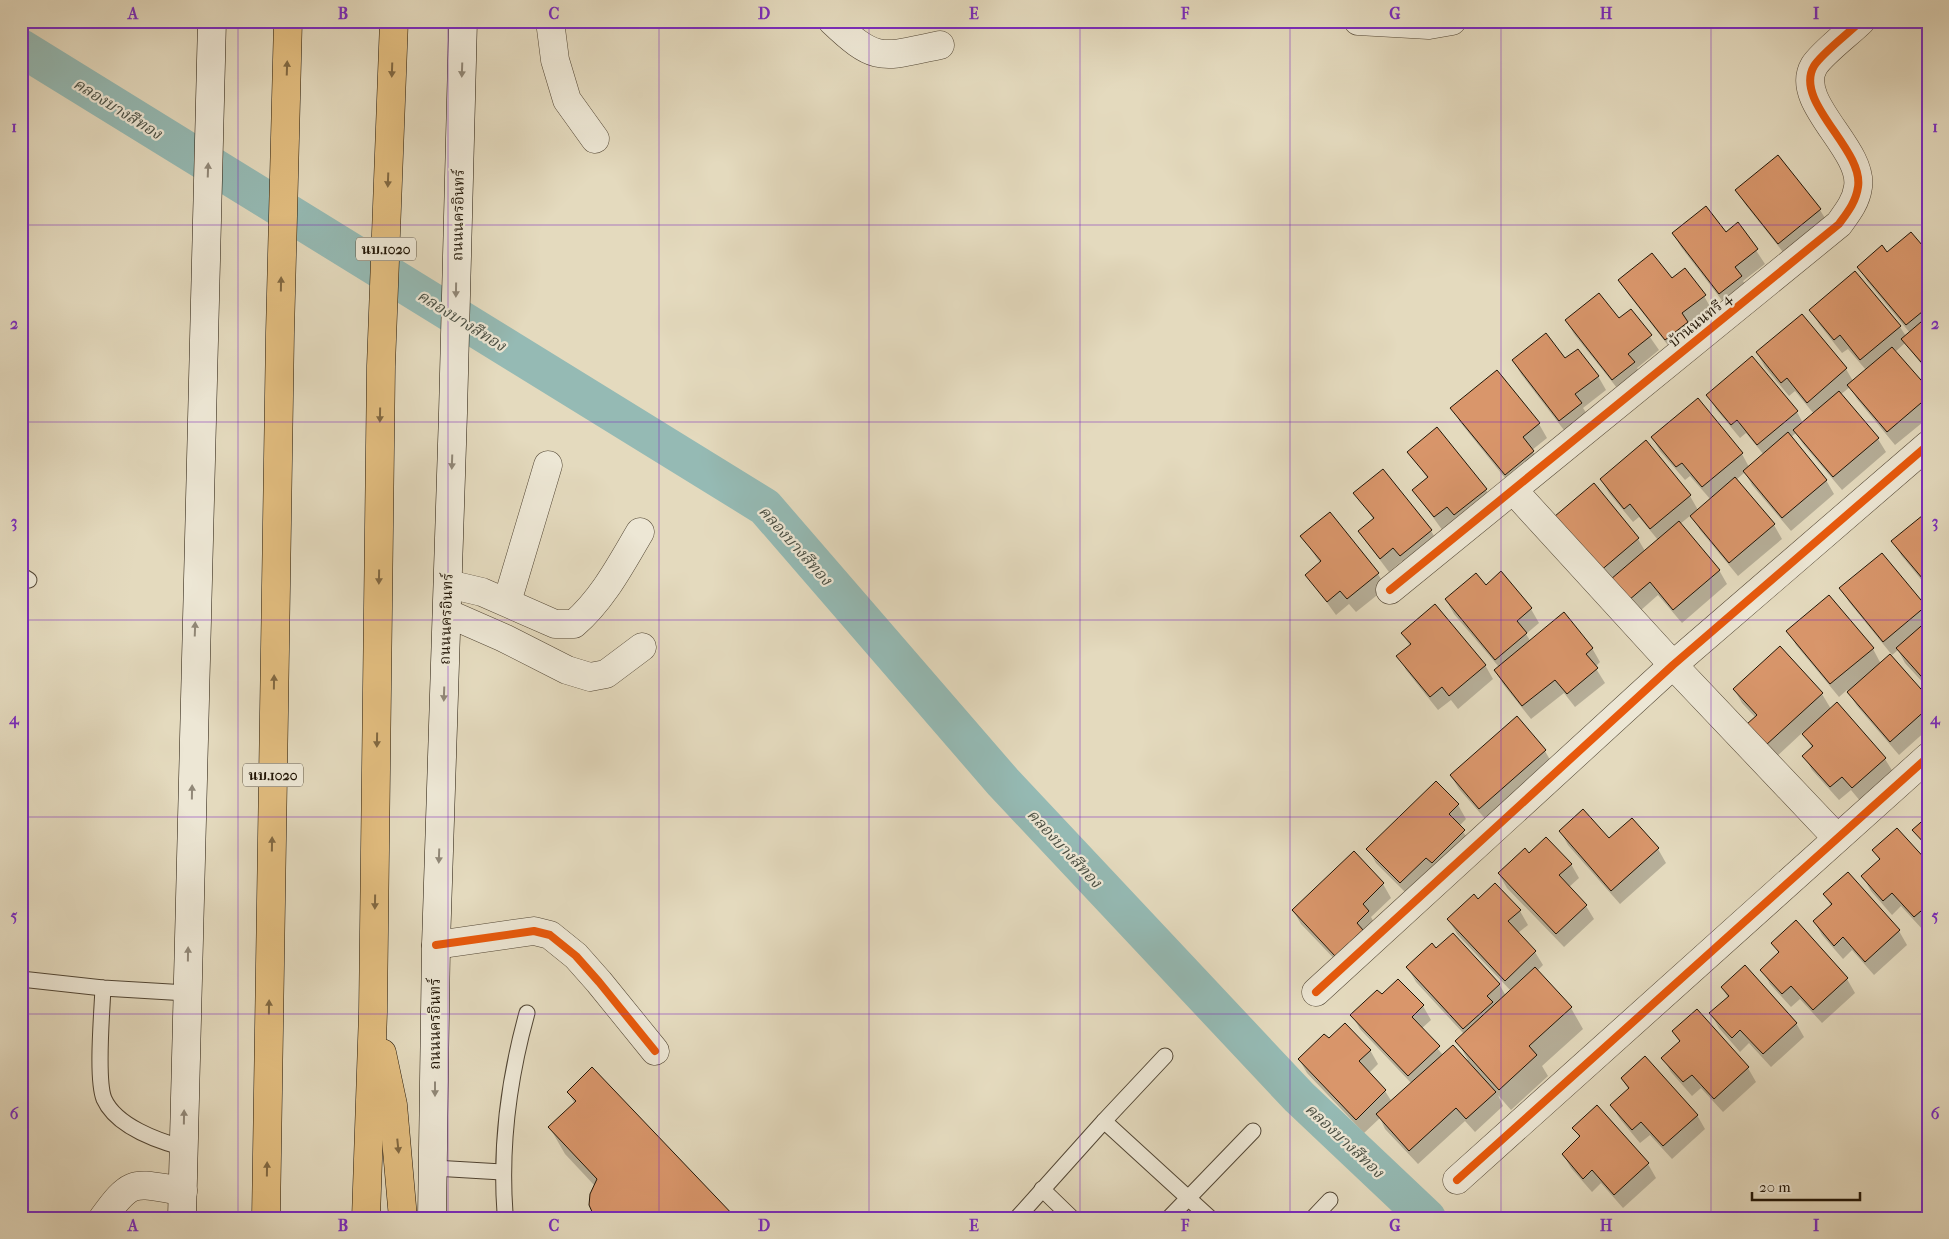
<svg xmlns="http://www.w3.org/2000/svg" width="1949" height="1239" viewBox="0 0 1949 1239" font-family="'IM FELL French Canon','Noto Serif Thai',serif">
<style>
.shadow{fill:#0003}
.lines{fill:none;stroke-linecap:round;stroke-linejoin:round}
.canal{stroke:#95bab4;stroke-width:38}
.building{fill:#d9966b;stroke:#211506}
.lane-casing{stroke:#524634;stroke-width:17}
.street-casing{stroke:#524634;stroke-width:29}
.secondary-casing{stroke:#211506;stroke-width:29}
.primary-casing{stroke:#211506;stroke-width:29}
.lane{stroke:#ede7d5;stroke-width:15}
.street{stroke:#ede7d5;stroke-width:28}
.secondary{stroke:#ede7d5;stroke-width:28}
.primary{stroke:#e2bd7f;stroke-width:28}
.cycleway-casing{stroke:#ede7d5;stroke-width:11}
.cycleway{stroke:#e8590c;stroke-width:8}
.oneway{fill:#826942}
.oneway2{fill:#918878}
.grid{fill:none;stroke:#7b2cbf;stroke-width:1;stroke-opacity:0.55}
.labels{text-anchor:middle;stroke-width:4.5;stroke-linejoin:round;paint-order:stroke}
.shield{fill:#ede7d5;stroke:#5e5444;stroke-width:1}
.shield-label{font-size:14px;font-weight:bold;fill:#211506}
.street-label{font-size:15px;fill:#211506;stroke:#ede7d5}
.water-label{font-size:16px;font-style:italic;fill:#4a4f43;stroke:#ede7d5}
.neatline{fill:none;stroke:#7b2cbf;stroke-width:2}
.grid-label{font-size:16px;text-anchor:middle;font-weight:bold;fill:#7b2cbf}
</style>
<rect width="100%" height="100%" fill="#e4dabe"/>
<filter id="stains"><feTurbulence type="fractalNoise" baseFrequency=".004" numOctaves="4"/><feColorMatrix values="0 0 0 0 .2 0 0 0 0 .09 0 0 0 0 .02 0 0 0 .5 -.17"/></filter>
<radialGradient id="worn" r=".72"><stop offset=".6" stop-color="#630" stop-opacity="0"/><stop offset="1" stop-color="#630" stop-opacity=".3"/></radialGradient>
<g class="shadow">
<path d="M 1737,190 L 1820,210 L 1828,223 L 1787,257 L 1745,204 Z"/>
<path d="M 1738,223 L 1765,264 L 1743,281 L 1749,290 L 1727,307 L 1681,247 L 1673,233 L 1726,233 Z"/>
<path d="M 1887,253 L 1928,254 L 1928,373 L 1905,343 L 1895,352 L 1928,390 L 1928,418 L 1895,445 L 1857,399 L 1850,387 L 1840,395 L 1878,439 L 1886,452 L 1842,490 L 1803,444 L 1796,433 L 1791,437 L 1826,480 L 1834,494 L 1791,531 L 1752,485 L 1745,472 L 1736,480 L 1774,525 L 1782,539 L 1738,576 L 1700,530 L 1691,515 L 1680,524 L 1719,570 L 1727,584 L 1682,623 L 1658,595 L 1631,619 L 1587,560 L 1594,485 L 1638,539 L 1645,551 L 1658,540 L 1639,517 L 1633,522 L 1609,493 L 1601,479 L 1690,496 L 1698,510 L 1711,500 L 1690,476 L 1685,480 L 1660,451 L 1652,437 L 1697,400 L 1742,454 L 1749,467 L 1764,455 L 1746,433 L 1740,438 L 1716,409 L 1708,395 L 1797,412 L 1803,423 L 1814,414 L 1795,391 L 1789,396 L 1765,367 L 1757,353 L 1802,316 L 1846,369 L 1853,381 L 1866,370 L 1848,349 L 1842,353 L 1819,324 L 1810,310 L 1900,327 L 1906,336 L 1910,333 L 1867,281 L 1859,267 Z"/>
<path d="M 1620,280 L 1672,280 L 1704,296 L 1712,310 L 1690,327 L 1695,337 L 1674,353 L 1628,294 Z"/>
<path d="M 1631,310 L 1659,350 L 1637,368 L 1642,377 L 1621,393 L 1574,334 L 1566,320 L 1619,320 Z"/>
<path d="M 1513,360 L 1565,360 L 1598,376 L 1606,390 L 1583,408 L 1589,417 L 1567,434 L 1521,374 Z"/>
<path d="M 1452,408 L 1539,424 L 1547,438 L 1532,450 L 1541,465 L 1513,488 L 1460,422 Z"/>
<path d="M 1409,452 L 1486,490 L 1494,504 L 1443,531 L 1414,491 L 1428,479 Z"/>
<path d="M 1383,471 L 1431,531 L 1439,544 L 1409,569 L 1402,561 L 1389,572 L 1359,532 L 1374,520 L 1355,493 Z"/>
<path d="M 1928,512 L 1928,588 L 1901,555 L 1893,541 Z"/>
<path d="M 1330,513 L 1378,574 L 1386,588 L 1356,612 L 1349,604 L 1336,615 L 1307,575 L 1320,563 L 1302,536 Z"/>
<path d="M 1882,554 L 1928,611 L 1928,688 L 1905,663 L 1898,650 L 1892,655 L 1849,602 L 1841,589 Z"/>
<path d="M 1501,573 L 1531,609 L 1539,623 L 1526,634 L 1531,642 L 1592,648 L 1600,662 L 1595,667 L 1605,683 L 1575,707 L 1564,693 L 1531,719 L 1503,684 L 1495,670 L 1499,667 L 1454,614 L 1446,600 L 1485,586 Z"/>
<path d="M 1788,631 L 1873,649 L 1881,664 L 1928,699 L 1928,729 L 1899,755 L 1857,706 L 1847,690 L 1839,697 L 1796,645 Z"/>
<path d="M 1402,633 L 1485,665 L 1493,679 L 1458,709 L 1451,700 L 1438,710 L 1406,670 L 1398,656 L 1410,646 Z"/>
<path d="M 1734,689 L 1822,694 L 1831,709 L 1885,759 L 1893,772 L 1861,802 L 1851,790 L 1839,800 L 1812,770 L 1804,756 L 1812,748 L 1803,732 L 1775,758 L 1756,738 L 1756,718 L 1742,703 Z"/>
<path d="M 1517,718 L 1545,751 L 1553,765 L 1488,822 L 1459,789 L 1451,776 Z"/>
<path d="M 1458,805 L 1466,819 L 1459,826 L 1472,845 L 1409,896 L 1376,863 L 1368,849 Z"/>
<path d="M 1928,818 L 1928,851 L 1914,830 Z"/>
<path d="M 1632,819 L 1658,849 L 1666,863 L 1620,904 L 1568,845 L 1560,831 L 1609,840 Z"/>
<path d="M 1874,850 L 1928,864 L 1928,926 L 1923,930 L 1901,906 L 1892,915 L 1871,891 L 1863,877 L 1880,861 Z"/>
<path d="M 1354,853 L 1383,884 L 1391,898 L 1371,917 L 1376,926 L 1344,969 L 1301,924 L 1293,910 Z"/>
<path d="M 1529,854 L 1571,864 L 1579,878 L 1569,887 L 1586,906 L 1594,919 L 1564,947 L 1507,888 L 1499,874 Z"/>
<path d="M 1848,874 L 1899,931 L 1907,945 L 1874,975 L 1852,950 L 1843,959 L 1822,935 L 1814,921 L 1831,906 L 1825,894 Z"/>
<path d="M 1478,900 L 1520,911 L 1528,925 L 1518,933 L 1535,952 L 1543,965 L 1537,971 L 1571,1008 L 1583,1029 L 1542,1066 L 1548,1076 L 1511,1110 L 1498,1095 L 1503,1106 L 1475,1132 L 1465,1121 L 1418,1164 L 1385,1129 L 1380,1118 L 1364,1133 L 1307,1073 L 1299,1059 L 1329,1040 L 1370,1050 L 1378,1064 L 1369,1073 L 1385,1091 L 1392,1102 L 1412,1084 L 1360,1029 L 1352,1015 L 1382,996 L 1398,980 L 1423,1006 L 1431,1020 L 1421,1029 L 1443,1055 L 1468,1060 L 1457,1041 L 1464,1034 L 1416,982 L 1408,968 L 1436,950 L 1499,984 L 1506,996 L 1511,991 L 1457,934 L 1449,920 Z"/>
<path d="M 1773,943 L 1847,979 L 1855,993 L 1822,1023 L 1800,999 L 1791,1007 L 1770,984 L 1762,970 L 1779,954 Z"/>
<path d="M 1722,987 L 1796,1023 L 1804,1037 L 1771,1067 L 1749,1043 L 1740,1052 L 1719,1028 L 1711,1014 L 1728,998 Z"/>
<path d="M 1697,1011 L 1748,1068 L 1756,1082 L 1723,1112 L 1701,1088 L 1692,1096 L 1671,1072 L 1663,1058 L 1680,1043 L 1674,1032 Z"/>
<path d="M 1622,1079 L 1697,1115 L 1705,1129 L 1672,1159 L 1650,1135 L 1640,1143 L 1620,1119 L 1611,1105 L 1629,1090 Z"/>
<path d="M 568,1092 L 735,1218 L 596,1218 L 594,1214 L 595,1186 L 565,1154 L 550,1128 L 575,1104 Z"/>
<path d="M 1574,1128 L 1648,1164 L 1656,1178 L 1623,1208 L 1601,1183 L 1592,1192 L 1571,1168 L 1563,1154 L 1580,1139 Z"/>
</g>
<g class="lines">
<path class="canal" d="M 21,48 L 765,507 L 1003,782 L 1299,1097 L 1427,1218"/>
</g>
<g class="building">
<path d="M 1778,155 L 1821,209 L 1778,244 L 1735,190 Z"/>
<path d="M 1706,206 L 1726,232 L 1738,222 L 1758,249 L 1735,267 L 1742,276 L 1719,294 L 1672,233 Z"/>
<path d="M 1911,232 L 1928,252 L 1928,307 L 1906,325 L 1857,267 L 1882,245 L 1887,252 Z"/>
<path d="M 1652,253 L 1672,278 L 1685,268 L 1706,295 L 1682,313 L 1688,322 L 1665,340 L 1618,280 Z"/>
<path d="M 1855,271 L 1901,326 L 1860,360 L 1840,335 L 1834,340 L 1809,310 Z"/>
<path d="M 1599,293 L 1619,318 L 1631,309 L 1652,335 L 1628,354 L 1635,362 L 1612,380 L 1565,320 Z"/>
<path d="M 1802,314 L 1847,368 L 1807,403 L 1787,378 L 1781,383 L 1756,352 Z"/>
<path d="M 1928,316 L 1928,370 L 1901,339 Z"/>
<path d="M 1546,333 L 1565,358 L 1578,349 L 1599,376 L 1575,394 L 1582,403 L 1559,421 L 1512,360 Z"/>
<path d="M 1892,347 L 1928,388 L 1928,397 L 1887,432 L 1847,385 Z"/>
<path d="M 1752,356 L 1798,411 L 1757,445 L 1737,420 L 1731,425 L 1706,395 Z"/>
<path d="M 1497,370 L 1540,423 L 1523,437 L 1534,451 L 1505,475 L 1450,408 Z"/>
<path d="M 1839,391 L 1879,438 L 1833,477 L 1793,430 Z"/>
<path d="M 1698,398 L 1743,453 L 1702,487 L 1682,463 L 1676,467 L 1651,437 Z"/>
<path d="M 1437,427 L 1487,489 L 1454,515 L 1447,507 L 1434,517 L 1412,490 L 1428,477 L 1407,452 Z"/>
<path d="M 1788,432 L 1827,480 L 1782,518 L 1743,471 Z"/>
<path d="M 1646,440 L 1691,495 L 1650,529 L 1630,504 L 1624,509 L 1600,479 Z"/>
<path d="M 1383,469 L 1432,530 L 1400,556 L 1393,548 L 1380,559 L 1358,531 L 1374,518 L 1353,493 Z"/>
<path d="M 1735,477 L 1775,524 L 1729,563 L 1690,516 Z"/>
<path d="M 1594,483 L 1639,538 L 1599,572 L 1548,522 Z"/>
<path d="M 1928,511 L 1928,585 L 1891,541 Z"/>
<path d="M 1330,512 L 1379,573 L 1347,599 L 1340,591 L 1327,602 L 1305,575 L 1321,561 L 1300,536 Z"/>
<path d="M 1679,521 L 1720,570 L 1673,610 L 1650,582 L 1622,606 L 1604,585 Z"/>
<path d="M 1882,553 L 1926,606 L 1883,642 L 1839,588 Z"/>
<path d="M 1501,571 L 1532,608 L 1517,621 L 1527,633 L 1495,660 L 1445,599 L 1476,573 L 1486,585 Z"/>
<path d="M 1829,595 L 1874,648 L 1830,684 L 1786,631 Z"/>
<path d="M 1435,604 L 1486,665 L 1449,696 L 1442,687 L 1430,697 L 1396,656 L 1411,644 L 1401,633 Z"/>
<path d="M 1564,612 L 1593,648 L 1586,654 L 1598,668 L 1567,694 L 1555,680 L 1522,706 L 1494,670 Z"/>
<path d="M 1928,620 L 1928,684 L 1896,648 Z"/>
<path d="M 1780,646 L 1823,693 L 1766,745 L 1747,724 L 1757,715 L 1733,689 Z"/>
<path d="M 1890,654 L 1928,697 L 1928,708 L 1890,742 L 1847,692 Z"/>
<path d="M 1837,702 L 1886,758 L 1852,788 L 1842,777 L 1830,787 L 1802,756 L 1813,746 L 1802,734 Z"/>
<path d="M 1517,716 L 1546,750 L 1479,809 L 1450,775 Z"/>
<path d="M 1436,781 L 1459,804 L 1449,814 L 1465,830 L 1432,863 L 1426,858 L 1400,883 L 1366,849 Z"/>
<path d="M 1583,809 L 1609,838 L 1632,818 L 1659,848 L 1611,891 L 1559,831 Z"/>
<path d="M 1928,816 L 1928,847 L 1912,830 Z"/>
<path d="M 1897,828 L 1928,862 L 1928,905 L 1914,917 L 1892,893 L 1883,901 L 1861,876 L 1880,859 L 1872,850 Z"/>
<path d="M 1546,837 L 1572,864 L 1559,875 L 1587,905 L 1556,934 L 1498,873 L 1525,848 L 1529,853 Z"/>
<path d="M 1354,851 L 1384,883 L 1363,904 L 1369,911 L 1357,923 L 1363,930 L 1335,956 L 1292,910 Z"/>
<path d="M 1848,872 L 1900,930 L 1865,962 L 1843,937 L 1834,946 L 1813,921 L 1832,904 L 1823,894 Z"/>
<path d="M 1495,883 L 1521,910 L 1508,921 L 1536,951 L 1505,981 L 1447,919 L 1474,894 L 1478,899 Z"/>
<path d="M 1796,920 L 1848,978 L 1813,1010 L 1791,986 L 1782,994 L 1760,970 L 1779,952 L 1771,943 Z"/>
<path d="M 1453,933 L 1500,984 L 1487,996 L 1493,1002 L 1463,1029 L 1406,967 L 1432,943 L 1436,948 Z"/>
<path d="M 1745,965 L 1797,1023 L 1763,1054 L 1740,1030 L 1732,1038 L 1709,1013 L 1729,996 L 1721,987 Z"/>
<path d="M 1535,967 L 1572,1007 L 1529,1046 L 1537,1055 L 1499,1090 L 1455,1041 Z"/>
<path d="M 1398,979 L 1424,1005 L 1412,1017 L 1440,1046 L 1408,1076 L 1350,1015 L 1377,990 L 1382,994 Z"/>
<path d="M 1697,1009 L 1749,1067 L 1714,1099 L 1692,1075 L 1683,1082 L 1661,1058 L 1680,1041 L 1672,1031 Z"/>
<path d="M 1345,1023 L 1371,1050 L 1359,1061 L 1386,1090 L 1356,1120 L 1298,1059 L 1324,1034 L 1329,1038 Z"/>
<path d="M 1453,1045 L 1496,1092 L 1466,1119 L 1456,1108 L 1409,1151 L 1376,1114 Z"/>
<path d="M 1645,1056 L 1698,1115 L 1663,1146 L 1641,1122 L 1632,1130 L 1610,1105 L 1629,1088 L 1621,1078 Z"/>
<path d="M 592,1067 L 736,1218 L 597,1218 L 593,1214 L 589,1205 L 590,1194 L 597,1179 L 548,1127 L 576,1101 L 567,1092 Z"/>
<path d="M 1597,1105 L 1649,1163 L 1614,1195 L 1592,1170 L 1583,1179 L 1562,1154 L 1580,1136 L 1572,1128 Z"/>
</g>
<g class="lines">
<g class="lane-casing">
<g id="lane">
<path d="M 21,575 L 29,580"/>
<path d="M 21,979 L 103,988 L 187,993"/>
<path d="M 103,988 C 102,1012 96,1079 104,1099 C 116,1126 158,1141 184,1148"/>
<path d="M 1104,1121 L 1165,1056"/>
<path d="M 434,1168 L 502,1172"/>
<path d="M 1042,1189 L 1072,1218"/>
<path d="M 508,1218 L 505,1213 C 500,1145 509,1078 527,1013"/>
<path d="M 1017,1218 L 1104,1121 L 1210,1218"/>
<path d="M 1169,1218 L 1253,1131"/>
<path d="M 1313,1218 L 1330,1200"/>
</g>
</g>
<g class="street-casing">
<g id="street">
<path d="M 550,21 L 555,60 L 567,100 L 595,139"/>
<path d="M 832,21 C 877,64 882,57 940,45"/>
<path d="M 1358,21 L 1429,25 L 1452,21"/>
<path d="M 1514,491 L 1673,665 L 1837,838"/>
<path d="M 448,584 L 482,592 L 555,624 L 574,624 C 603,599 621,564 640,532"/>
<path d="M 1390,590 L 1839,224 C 1847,213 1856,202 1858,187 C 1864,149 1793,102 1814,66 C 1821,54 1850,32 1861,21"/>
<path d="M 507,602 L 548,465"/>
<path d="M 447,613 L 504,638 L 567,670 L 590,677 L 606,674 L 642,647"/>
<path d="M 436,945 L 534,931 L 550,935 L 576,956 L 599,982 L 655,1051"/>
<path d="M 1316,992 L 1673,665 L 1928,445"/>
<path d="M 1457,1180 L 1928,757"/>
<path d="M 103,1218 C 133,1176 135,1184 183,1191"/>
</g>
</g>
<g class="secondary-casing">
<g id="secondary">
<path d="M 182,1218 L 212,21"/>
<path d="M 432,1218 L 436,945 L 453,413 L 463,21"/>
</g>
</g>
<g class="primary-casing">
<g id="primary">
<path d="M 382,1053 L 393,1105 L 403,1218"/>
<path d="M 266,1218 L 280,333 L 288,21"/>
<path d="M 366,1218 L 373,1012 L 381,366 L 394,21"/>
</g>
</g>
<use href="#lane" class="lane"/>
<use href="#street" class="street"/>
<use href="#secondary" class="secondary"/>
<use href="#primary" class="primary"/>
<g class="cycleway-casing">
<g id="cycleway">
<path d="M 1390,590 L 1839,224 C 1847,213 1856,202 1858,187 C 1864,149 1793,102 1814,66 C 1821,54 1850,32 1861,21"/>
<path d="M 436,945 L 534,931 L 550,935 L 576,956 L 599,982 L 655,1051"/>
<path d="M 1316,992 L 1673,665 L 1928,445"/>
<path d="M 1457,1180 L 1928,757"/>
</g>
</g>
<use href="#cycleway" class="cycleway"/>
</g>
<defs><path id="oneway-solid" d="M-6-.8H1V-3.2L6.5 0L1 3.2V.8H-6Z" transform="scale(1.25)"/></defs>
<g class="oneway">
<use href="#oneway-solid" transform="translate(287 68) rotate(-88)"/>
<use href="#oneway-solid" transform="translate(392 70) rotate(92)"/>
<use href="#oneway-solid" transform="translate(388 180) rotate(92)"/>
<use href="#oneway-solid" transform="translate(281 284) rotate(-89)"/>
<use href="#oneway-solid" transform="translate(380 415) rotate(91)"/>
<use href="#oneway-solid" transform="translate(379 577) rotate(91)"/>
<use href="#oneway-solid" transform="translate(274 682) rotate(-89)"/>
<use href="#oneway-solid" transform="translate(377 740) rotate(91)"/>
<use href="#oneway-solid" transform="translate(272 844) rotate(-89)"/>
<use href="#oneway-solid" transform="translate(375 902) rotate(91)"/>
<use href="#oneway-solid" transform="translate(269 1007) rotate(-89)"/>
<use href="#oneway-solid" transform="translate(398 1146) rotate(84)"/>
<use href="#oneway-solid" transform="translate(267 1169) rotate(-89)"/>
</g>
<g class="oneway2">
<use href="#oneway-solid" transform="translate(462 70) rotate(92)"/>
<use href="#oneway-solid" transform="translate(208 170) rotate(-88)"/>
<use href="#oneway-solid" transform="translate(456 290) rotate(91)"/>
<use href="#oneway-solid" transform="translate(452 462) rotate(92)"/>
<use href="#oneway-solid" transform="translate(195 629) rotate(-88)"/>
<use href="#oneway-solid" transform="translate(444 694) rotate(92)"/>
<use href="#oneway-solid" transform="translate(192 792) rotate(-89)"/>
<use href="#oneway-solid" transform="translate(439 856) rotate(92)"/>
<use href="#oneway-solid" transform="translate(188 954) rotate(-89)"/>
<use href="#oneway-solid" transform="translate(435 1089) rotate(90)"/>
<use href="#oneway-solid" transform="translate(184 1117) rotate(-89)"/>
</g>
<path class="grid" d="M 238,21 L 238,1218M 448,21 L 448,1218M 659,21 L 659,1218M 869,21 L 869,1218M 1080,21 L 1080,1218M 1290,21 L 1290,1218M 1501,21 L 1501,1218M 1711,21 L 1711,1218M 21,225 L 1928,225M 21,422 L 1928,422M 21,620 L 1928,620M 21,817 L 1928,817M 21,1014 L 1928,1014"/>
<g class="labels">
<g class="shield">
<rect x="356" y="237.5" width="60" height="23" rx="4"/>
<rect x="243" y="763.5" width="60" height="23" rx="4"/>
</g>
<g class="shield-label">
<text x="386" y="254">นบ.1020</text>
<text x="273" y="780">นบ.1020</text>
</g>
<g class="street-label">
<text transform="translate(458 215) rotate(-89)" y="5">ถนนนครอินทร์</text>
<text transform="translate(1700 320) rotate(-39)" y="5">บ้านนนทรี 4</text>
<text transform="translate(446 619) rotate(-88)" y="5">ถนนนครอินทร์</text>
<text transform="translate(435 1024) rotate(-90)" y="5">ถนนนครอินทร์</text>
</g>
<g class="water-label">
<text transform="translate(118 108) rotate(32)" y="6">คลองบางสีทอง</text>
<text transform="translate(462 320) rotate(32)" y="6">คลองบางสีทอง</text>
<text transform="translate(796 545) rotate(48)" y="6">คลองบางสีทอง</text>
<text transform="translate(1065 848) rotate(47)" y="6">คลองบางสีทอง</text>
<text transform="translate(1345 1140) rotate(43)" y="6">คลองบางสีทอง</text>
</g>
</g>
<rect width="1949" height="1239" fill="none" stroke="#e4dabe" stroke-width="55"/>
<path d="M1752 1192v8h108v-8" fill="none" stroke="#211506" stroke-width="2.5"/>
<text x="1759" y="1192" font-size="15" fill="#211506" stroke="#ede7d5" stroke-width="4" paint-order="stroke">20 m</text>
<rect x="28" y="28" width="1894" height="1184" class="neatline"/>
<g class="grid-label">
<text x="133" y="19">A</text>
<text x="343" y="19">B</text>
<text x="554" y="19">C</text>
<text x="764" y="19">D</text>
<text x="974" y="19">E</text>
<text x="1185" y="19">F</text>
<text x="1395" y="19">G</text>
<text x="1606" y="19">H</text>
<text x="1816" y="19">I</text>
<text x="14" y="132">1</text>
<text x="1935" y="132">1</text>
<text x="14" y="329">2</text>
<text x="1935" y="329">2</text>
<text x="14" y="527">3</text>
<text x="1935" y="527">3</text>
<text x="14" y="724">4</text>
<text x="1935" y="724">4</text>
<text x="14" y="921">5</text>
<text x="1935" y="921">5</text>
<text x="14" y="1119">6</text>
<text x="1935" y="1119">6</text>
<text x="133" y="1231">A</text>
<text x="343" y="1231">B</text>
<text x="554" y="1231">C</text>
<text x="764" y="1231">D</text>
<text x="974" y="1231">E</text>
<text x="1185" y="1231">F</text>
<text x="1395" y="1231">G</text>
<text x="1606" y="1231">H</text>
<text x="1816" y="1231">I</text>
</g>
<rect width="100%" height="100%" filter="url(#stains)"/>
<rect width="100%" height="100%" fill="url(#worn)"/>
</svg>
